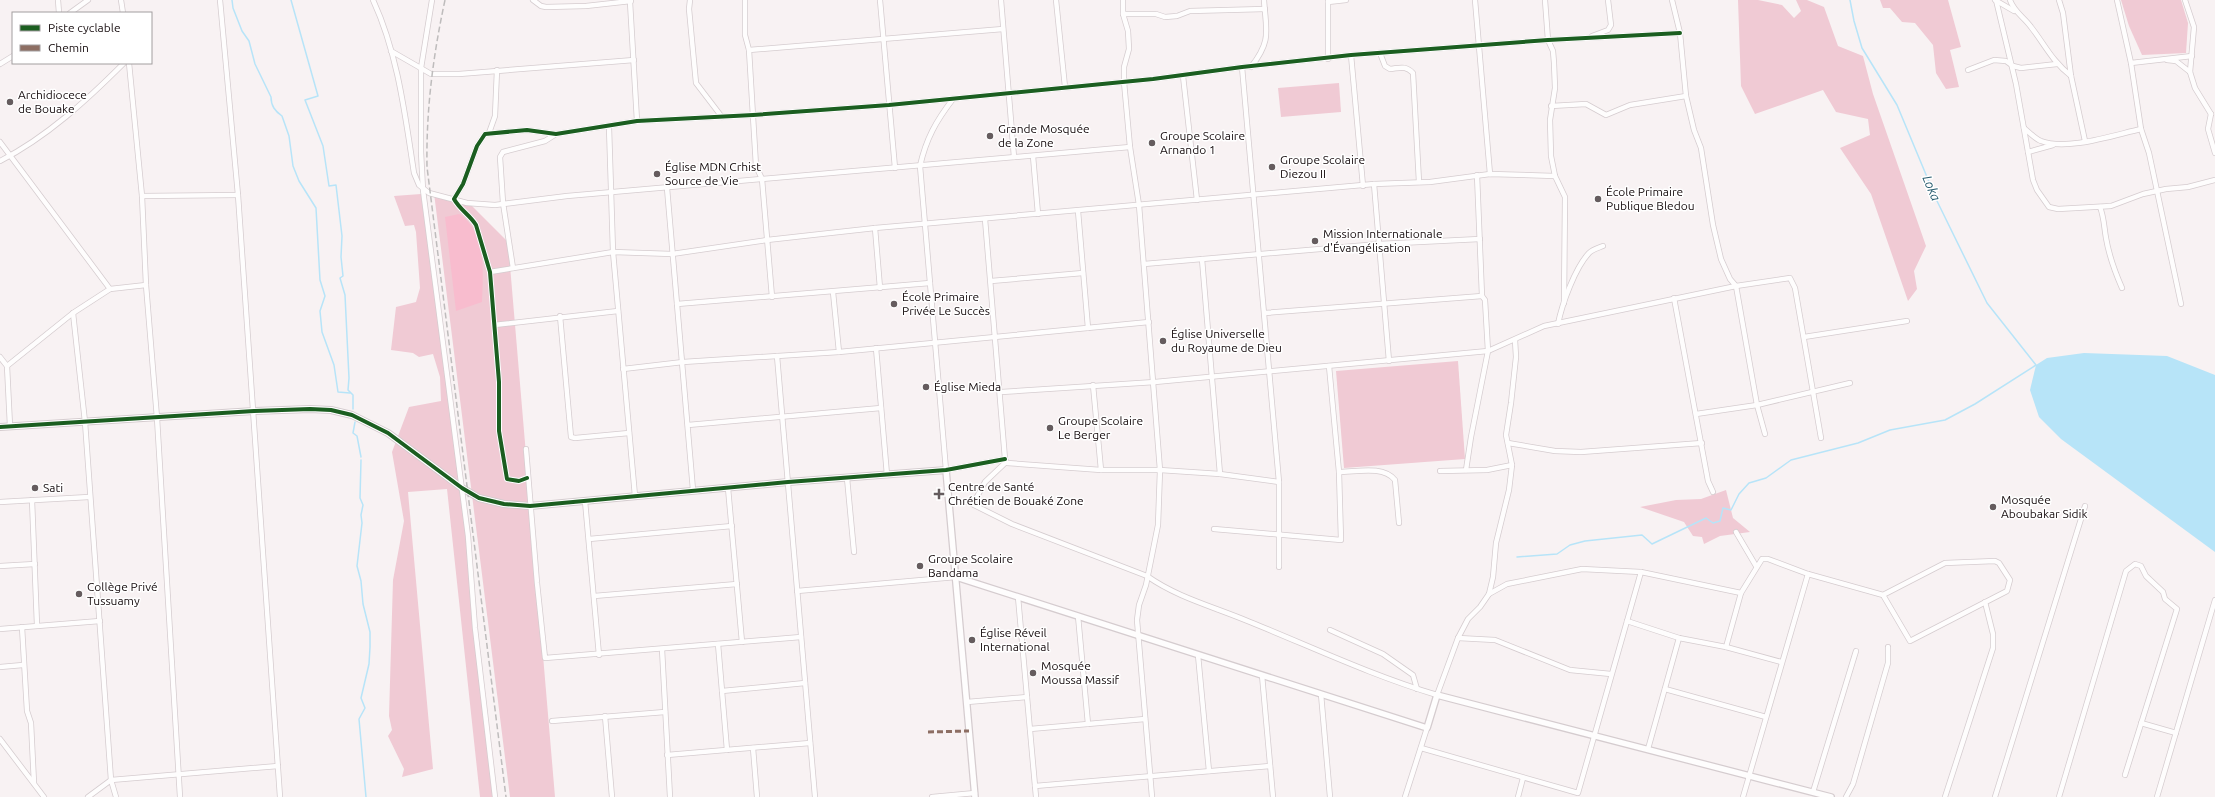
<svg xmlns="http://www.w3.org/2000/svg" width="2215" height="797" viewBox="0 0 2215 797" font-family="Ubuntu,sans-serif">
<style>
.green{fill:#f0cad4}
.forest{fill:#f8bcce}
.water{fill:#b7e4f8}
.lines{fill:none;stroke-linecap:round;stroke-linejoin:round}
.stream{stroke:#b7e4f8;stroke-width:1.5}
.minor-casing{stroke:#d5cccf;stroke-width:6}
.tertiary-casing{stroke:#d5cccf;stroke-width:8}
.minor{stroke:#fefdfd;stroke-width:4.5}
.tertiary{stroke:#fefdfd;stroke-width:5.5}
.rail{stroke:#bebcbc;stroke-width:1.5;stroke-dasharray:6 3;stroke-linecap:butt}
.quiet{stroke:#8d6e63;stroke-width:3;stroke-dasharray:6 3;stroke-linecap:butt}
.cycleway-casing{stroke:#fff;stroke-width:6}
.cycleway{stroke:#1b5e20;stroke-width:4}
.poi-dot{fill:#655c5e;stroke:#fff;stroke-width:1.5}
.labels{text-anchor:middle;stroke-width:3;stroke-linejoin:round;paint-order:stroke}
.poi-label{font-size:12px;fill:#160c0e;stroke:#fff;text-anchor:start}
.water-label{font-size:13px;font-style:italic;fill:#285c6f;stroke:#fff}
</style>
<rect width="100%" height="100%" fill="#f8f2f3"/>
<g class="green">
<path d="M 1738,0 L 1758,0 L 1782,5 L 1794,18 L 1801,11 L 1796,0 L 1807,0 L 1824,7 L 1838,46 L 1863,56 L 1873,94 L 1926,246 L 1914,271 L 1917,289 L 1908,301 L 1871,194 L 1840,148 L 1870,135 L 1868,119 L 1836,112 L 1823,90 L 1755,114 L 1741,86 Z"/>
<path d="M 1880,0 L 1948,0 L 1961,47 L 1950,50 L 1959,87 L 1946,89 L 1936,73 L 1933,45 L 1915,23 L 1902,22 L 1890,8 L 1883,8 Z"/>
<path d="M 2121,0 L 2181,0 L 2188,23 L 2186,53 L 2142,55 L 2129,26 Z"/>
<path d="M 1339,83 L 1341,112 L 1281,117 L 1278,88 Z"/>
<path d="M 434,193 L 468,202 L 508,242 L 555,797 L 510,797 Z"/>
<path d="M 421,194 L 459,480 L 497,797 L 480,797 L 447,489 L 408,492 L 433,769 L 402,777 L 404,769 L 388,736 L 392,730 L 389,716 L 393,580 L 404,521 L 392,452 L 409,407 L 441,401 L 440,377 L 433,354 L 419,357 L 413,353 L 391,350 L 396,307 L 416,302 L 420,288 L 416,232 L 414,225 L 405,226 L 394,196 Z"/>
<path d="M 1458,361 L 1465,459 L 1344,468 L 1336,371 Z"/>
<path d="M 1726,490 L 1733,518 L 1750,532 L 1720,536 L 1704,544 L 1702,537 L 1693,536 L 1684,522 L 1640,507 L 1676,500 L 1701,499 Z"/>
</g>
<path class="forest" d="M 459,214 C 487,232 483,273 482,302 L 456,311 L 445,217 Z"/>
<path class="water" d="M 2084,353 L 2167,356 L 2215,375 L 2215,552 L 2061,439 L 2039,417 L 2030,390 L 2036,365 L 2047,358 Z"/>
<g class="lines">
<g class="stream">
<path d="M 232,0 L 233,8 L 242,31 L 249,41 L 255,64 L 271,97 C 271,106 275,111 282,116 L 289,136 L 293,166 L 299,181 L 316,208 L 320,280 L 325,296 L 320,311 L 322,332 L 334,365 L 338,392 L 350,393"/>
<path d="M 291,0 L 318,96 L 305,100 L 323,146 L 329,186 L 336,185 L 342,236 L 341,257 L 343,276 L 340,278 L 345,295 L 349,378 L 348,390 L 353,395 L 353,409"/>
<path d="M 355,422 L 353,433 L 357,436 L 361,457"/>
<path d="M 361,460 L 360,498 L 363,505 L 361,515 L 362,523 L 357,566 L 361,581 L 363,604 L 370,632 L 370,647 L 369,664 L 361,698 L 365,708 L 359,719 L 366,797"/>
<path d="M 1517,557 L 1557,554 L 1570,545 L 1585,541 L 1642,535 L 1652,544 L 1706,518 L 1713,523 L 1720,521 L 1723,508 L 1731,510 L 1739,494 L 1749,483 L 1766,478 L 1791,460 L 1858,443 L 1890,430 L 1945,420 L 1975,404 L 2036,365 L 1987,303 L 1937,201 L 1897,105 L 1862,48 L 1854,21 L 1850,0"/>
</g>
<g class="minor-casing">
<g id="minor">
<path d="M 58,0 L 59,13"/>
<path d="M 121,0 L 123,13"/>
<path d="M 220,0 L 238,195 L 280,797"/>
<path d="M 373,0 C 398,54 405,115 414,173 L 419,185 L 429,193 L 467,203 L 495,205 L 567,196 L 1130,147"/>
<path d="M 432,0 L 421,68 L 421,152 L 423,190 L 468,536 L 475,628 L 495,797"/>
<path d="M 533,0 L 541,6 L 546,7 L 586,6 L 631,1"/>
<path d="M 690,0 L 689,9 L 696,83 L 722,117"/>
<path d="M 745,0 L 745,35 L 749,50 L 756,166 L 762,179 L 772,297"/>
<path d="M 880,0 L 895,168"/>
<path d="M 1001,0 L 1014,157"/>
<path d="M 1056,0 L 1065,87"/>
<path d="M 1123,0 L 1123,14 L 1128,31 L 1129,49 L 1124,67 L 1124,82 L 1130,147 L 1139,205 L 1160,470 L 1158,525 L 1146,585 L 1139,605 L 1137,620 L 1152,797"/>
<path d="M 1475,0 L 1490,174"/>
<path d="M 1545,0 L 1548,40 L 1553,51 L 1554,63 L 1555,88 L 1550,120 L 1551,156 L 1555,176 L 1565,197 L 1564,303"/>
<path d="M 1672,0 L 1680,33 L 1686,96 L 1694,130 L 1701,148 L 1713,225 L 1721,259 L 1730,279 L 1736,286 L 1757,405 L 1765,434"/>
<path d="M 1995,0 L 2014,11"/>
<path d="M 1996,0 L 2016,84 L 2033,180 L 2037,190 L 2049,207 L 2058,209 L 2111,206 L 2143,194 L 2166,189 L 2188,187 L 2215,180"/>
<path d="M 2010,0 C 2014,12 2024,17 2031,27 C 2045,45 2052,61 2071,76"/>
<path d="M 2059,0 L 2063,13 L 2071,76 L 2085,141"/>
<path d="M 2117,0 L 2131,63 L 2141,129 L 2149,153 L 2181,304"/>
<path d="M 2185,0 L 2194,27 L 2190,72 L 2195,88 L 2211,114"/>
<path d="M 630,2 L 637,121"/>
<path d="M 1328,2 L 1346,0"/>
<path d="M 70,13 L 88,0"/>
<path d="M 1123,14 L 1156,14 L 1165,17 L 1177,16 L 1190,11 L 1265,9"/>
<path d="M 1592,36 L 1608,30 L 1611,25 L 1608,0"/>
<path d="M 749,50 L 1003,29"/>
<path d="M 391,51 L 431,74 L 459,74 L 634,60"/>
<path d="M 1380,53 L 1385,66 L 1390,69 C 1400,68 1405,65 1413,73 L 1419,182"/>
<path d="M 1351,55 L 1363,186"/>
<path d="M 1328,59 L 1328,0"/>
<path d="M 2167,60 L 2176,61 L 2190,72"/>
<path d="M 129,63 L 142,196 L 146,285 L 157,418 L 180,797"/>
<path d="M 2131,63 L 2192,56"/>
<path d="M 0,64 L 13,56"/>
<path d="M 1242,67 L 1279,482 L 1279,567"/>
<path d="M 1251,67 C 1272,40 1266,31 1264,0"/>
<path d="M 1968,70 L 1994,60 L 2006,61 L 2013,66 L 2021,68 L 2057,64"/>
<path d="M 1183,76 L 1197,200"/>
<path d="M 953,99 C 936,121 926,139 920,166 L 946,470 L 1005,459"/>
<path d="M 1551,106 L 1586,104 L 1606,115 L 1630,105 L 1686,96"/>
<path d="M 2211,114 L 2208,129 L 2215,153"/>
<path d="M 609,127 L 613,252 L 635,496"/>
<path d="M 2024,128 C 2029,132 2035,139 2041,141 C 2067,151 2114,135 2141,129"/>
<path d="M 489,133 L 495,116 L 497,70"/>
<path d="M 0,142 L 110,289"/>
<path d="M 2028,152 L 2053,145"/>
<path d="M 1033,156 L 1038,214"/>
<path d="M 0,161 C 47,137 87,100 124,63"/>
<path d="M 1374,184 L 1389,361"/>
<path d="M 667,188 L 693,490"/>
<path d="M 142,196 L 238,195"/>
<path d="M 2100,207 C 2104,217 2104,227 2106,238 C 2109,256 2115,272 2122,288"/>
<path d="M 1078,211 L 1088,328"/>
<path d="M 985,219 L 1005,459 L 1007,463 L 1101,470 L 1160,470 L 1220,474 L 1279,482"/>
<path d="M 875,228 L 880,288"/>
<path d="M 1202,259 L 1220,474"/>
<path d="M 1144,264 L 1379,244 L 1480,239"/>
<path d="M 513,268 L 503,203 L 500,157 L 503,152 L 545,141 L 556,134"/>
<path d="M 490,272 L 613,252 L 672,254 L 767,240 L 875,228 L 1374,184 L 1430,182 L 1490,174 L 1555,176"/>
<path d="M 991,281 L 1083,273"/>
<path d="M 833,292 L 839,352"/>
<path d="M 1674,298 L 1708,481 L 1713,492"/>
<path d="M 677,304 L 930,283"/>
<path d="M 73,313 L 85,422 L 111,780 L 116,797"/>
<path d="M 1265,313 L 1482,296"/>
<path d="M 560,316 L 571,437 L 575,438 L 629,433"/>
<path d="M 1558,324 C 1562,304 1575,268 1589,253 C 1593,249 1598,248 1603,246"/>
<path d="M 494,325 L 618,311"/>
<path d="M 1804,337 L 1907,321"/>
<path d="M 876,348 L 887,475"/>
<path d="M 777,356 L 815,797"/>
<path d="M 0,357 L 7,366 L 10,426"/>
<path d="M 7,366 L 73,313 L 110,289 L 146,285"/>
<path d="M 623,369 L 683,362 L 839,352 L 1149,322"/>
<path d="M 1093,385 L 1101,470"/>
<path d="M 1001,392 L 1155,382 L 1488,351 L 1544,326 L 1736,286 L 1790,278 L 1795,288 L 1821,438"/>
<path d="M 1696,414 L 1757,405 L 1850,383"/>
<path d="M 688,425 L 881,408"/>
<path d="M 1508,443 L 1555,451 L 1581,452 L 1702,443"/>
<path d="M 526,449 L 537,583 L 545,658 L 801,637"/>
<path d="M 1466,470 L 1471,437 L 1488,351 L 1485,300 L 1482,296 L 1477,175"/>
<path d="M 1440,471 L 1487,470 L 1512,465"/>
<path d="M 1339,472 C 1356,472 1383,465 1395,480 L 1399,523"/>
<path d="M 527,478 L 519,481 L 507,479 L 499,431 L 499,382 L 490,272 L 476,225 C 470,215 460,210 454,199 L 463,184 L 477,146 L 485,134 L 527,130 L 556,134 L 637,121 L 753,115 L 889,105 L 1153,79 L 1242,67 L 1351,55 L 1548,40 L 1680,33"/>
<path d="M 847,478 L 854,552"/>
<path d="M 728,488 L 742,642"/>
<path d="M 32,500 L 37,625"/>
<path d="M 585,501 L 599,655"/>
<path d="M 949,501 L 968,502 L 1012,524 L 1147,576 C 1178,598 1215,607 1250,622 C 1312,647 1373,676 1437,695 L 1458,638 L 1468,619 L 1480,607 L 1489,594 L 1493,577 L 1496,543 L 1509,490 L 1512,465 L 1506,435 L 1511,403 L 1516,357 L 1515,340"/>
<path d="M 0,502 L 89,497"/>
<path d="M 973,504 L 985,482 L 1006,462"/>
<path d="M 1214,529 L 1341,540 L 1339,472 L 1329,366"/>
<path d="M 1736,532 L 1756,566"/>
<path d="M 589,539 L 732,526"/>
<path d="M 0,566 L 35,564"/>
<path d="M 797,591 L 956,577"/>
<path d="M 1489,594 L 1507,584 L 1582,569 L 1641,572"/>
<path d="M 594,596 L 737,584"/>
<path d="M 1018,597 L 1036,797"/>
<path d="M 1078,616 L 1088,724"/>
<path d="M 1627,621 L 1679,638 L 1726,647 L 1781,662"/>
<path d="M 22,627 L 27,711 L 31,723 L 34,783"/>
<path d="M 0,629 L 100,621"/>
<path d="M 1330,630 L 1383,654 L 1413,675 L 1417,689"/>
<path d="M 1458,638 L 1495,640 L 1570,670 L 1611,674"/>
<path d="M 718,644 L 727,750"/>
<path d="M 1726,647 L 1741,593 L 1762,559 L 1768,559 L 1808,574 L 1883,595 L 1910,641 L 2007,591 L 2010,580 L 1999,563 L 1995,561 L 1945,563 L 1883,595"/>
<path d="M 662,649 L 670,797"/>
<path d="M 1198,655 L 1209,771"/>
<path d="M 0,667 L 23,665"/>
<path d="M 1262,675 L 1273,797"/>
<path d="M 1665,689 L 1766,717"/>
<path d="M 722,691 L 805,683"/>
<path d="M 1321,694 L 1330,797"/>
<path d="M 967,702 L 1027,697"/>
<path d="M 605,716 L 612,797"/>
<path d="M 552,721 L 665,712"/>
<path d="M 2141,723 L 2176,733"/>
<path d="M 1030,729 L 1145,719"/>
<path d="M 0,739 L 44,797"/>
<path d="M 753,748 L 757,797"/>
<path d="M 1421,748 L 1578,793 L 1641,572 L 1741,593"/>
<path d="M 1648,749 L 1679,638"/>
<path d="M 667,755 L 810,743"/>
<path d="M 1035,786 L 1270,766"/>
<path d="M 1813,792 L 1856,651"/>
<path d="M 88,797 L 111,780 L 278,766"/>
<path d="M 932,797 L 975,793"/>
<path d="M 1405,797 L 1427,728"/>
<path d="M 1518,797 L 1523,778"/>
<path d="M 1743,797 L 1808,574"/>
<path d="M 1846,797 L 1853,784 L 1888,663 L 1888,647"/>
<path d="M 1945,797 L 1993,648 L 1993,634 L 1985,602"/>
<path d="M 1995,797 L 2085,506"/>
<path d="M 2059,797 L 2126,571 L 2135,564 L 2141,566 L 2146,576 L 2163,592 L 2165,599 L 2177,609 L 2125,775"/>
<path d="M 2157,797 L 2215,600"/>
</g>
</g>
<g class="tertiary-casing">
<g id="tertiary">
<path d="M 0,427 L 254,411 L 310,409 L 331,410 L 352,415 L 388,433 L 462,488 L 479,498 L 504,504 L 530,506 L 788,482 L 946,470 L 975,797"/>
<path d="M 956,577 L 1427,728 L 1437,695 L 1831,797"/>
</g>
</g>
<use href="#minor" class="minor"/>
<use href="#tertiary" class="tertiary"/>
<path class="rail" d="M 445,0 C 433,56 426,110 427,167 L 506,797"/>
<path class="quiet" d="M 928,732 L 969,731"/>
<g class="cycleway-casing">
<g id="cycleway">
<path d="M 0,427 L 254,411 L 310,409 L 331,410 L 352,415 L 388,433 L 462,488 L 479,498 L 504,504 L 530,506 L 788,482 L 946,470 L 1005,459"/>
<path d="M 527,478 L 519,481 L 507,479 L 499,431 L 499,382 L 490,272 L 476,225 C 470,215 460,210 454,199 L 463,184 L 477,146 L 485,134 L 527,130 L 556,134 L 637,121 L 753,115 L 889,105 L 1153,79 L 1242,67 L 1351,55 L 1548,40 L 1680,33"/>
</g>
</g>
<use href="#cycleway" class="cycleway"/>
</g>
<g class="poi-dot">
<circle cx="10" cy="102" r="4"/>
<circle cx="990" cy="136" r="4"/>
<circle cx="1152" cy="143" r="4"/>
<circle cx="1272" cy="167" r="4"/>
<circle cx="657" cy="174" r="4"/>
<circle cx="1598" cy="199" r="4"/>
<circle cx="1315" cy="241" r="4"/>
<circle cx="894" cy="304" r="4"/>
<circle cx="1163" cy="341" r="4"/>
<circle cx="926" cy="387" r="4"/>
<circle cx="1050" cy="428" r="4"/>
<circle cx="35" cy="488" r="4"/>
<path d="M937 488h4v4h4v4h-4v4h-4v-4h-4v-4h4z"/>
<circle cx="1993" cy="507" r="4"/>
<circle cx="920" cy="566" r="4"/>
<circle cx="79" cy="594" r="4"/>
<circle cx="972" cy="640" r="4"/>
<circle cx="1033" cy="673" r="4"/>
</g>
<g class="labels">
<g class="poi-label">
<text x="18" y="99">Archidiocece<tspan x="18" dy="14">de Bouake</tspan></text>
<text x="998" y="133">Grande Mosquée<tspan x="998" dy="14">de la Zone</tspan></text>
<text x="1160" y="140">Groupe Scolaire<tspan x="1160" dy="14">Arnando 1</tspan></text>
<text x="1280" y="164">Groupe Scolaire<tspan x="1280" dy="14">Diezou II</tspan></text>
<text x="665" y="171">Église MDN Crhist<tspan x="665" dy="14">Source de Vie</tspan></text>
<text x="1606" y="196">École Primaire<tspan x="1606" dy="14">Publique Bledou</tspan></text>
<text x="1323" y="238">Mission Internationale<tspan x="1323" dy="14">d'Évangélisation</tspan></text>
<text x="902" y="301">École Primaire<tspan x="902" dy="14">Privée Le Succès</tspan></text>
<text x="1171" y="338">Église Universelle<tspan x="1171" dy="14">du Royaume de Dieu</tspan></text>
<text x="934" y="391">Église Mieda</text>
<text x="1058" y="425">Groupe Scolaire<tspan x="1058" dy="14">Le Berger</tspan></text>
<text x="948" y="491">Centre de Santé<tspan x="948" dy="14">Chrétien de Bouaké Zone</tspan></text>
<text x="43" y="492">Sati</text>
<text x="2001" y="504">Mosquée<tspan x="2001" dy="14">Aboubakar Sidik</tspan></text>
<text x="928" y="563">Groupe Scolaire<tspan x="928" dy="14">Bandama</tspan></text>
<text x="87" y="591">Collège Privé<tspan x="87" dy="14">Tussuamy</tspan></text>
<text x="980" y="637">Église Réveil<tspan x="980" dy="14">International</tspan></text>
<text x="1041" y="670">Mosquée<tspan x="1041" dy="14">Moussa Massif</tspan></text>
</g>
<g class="water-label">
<text transform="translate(1932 188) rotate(67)" y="5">Loka</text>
</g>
</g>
<rect x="12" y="12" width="140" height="52" fill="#ffffff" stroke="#a29e9f"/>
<rect x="20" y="25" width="20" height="6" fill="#1b5e20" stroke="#a29e9f"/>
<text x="48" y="32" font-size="12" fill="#160c0e">Piste cyclable</text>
<rect x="20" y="45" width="20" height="6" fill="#8d6e63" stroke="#a29e9f"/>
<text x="48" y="52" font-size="12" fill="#160c0e">Chemin</text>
</svg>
